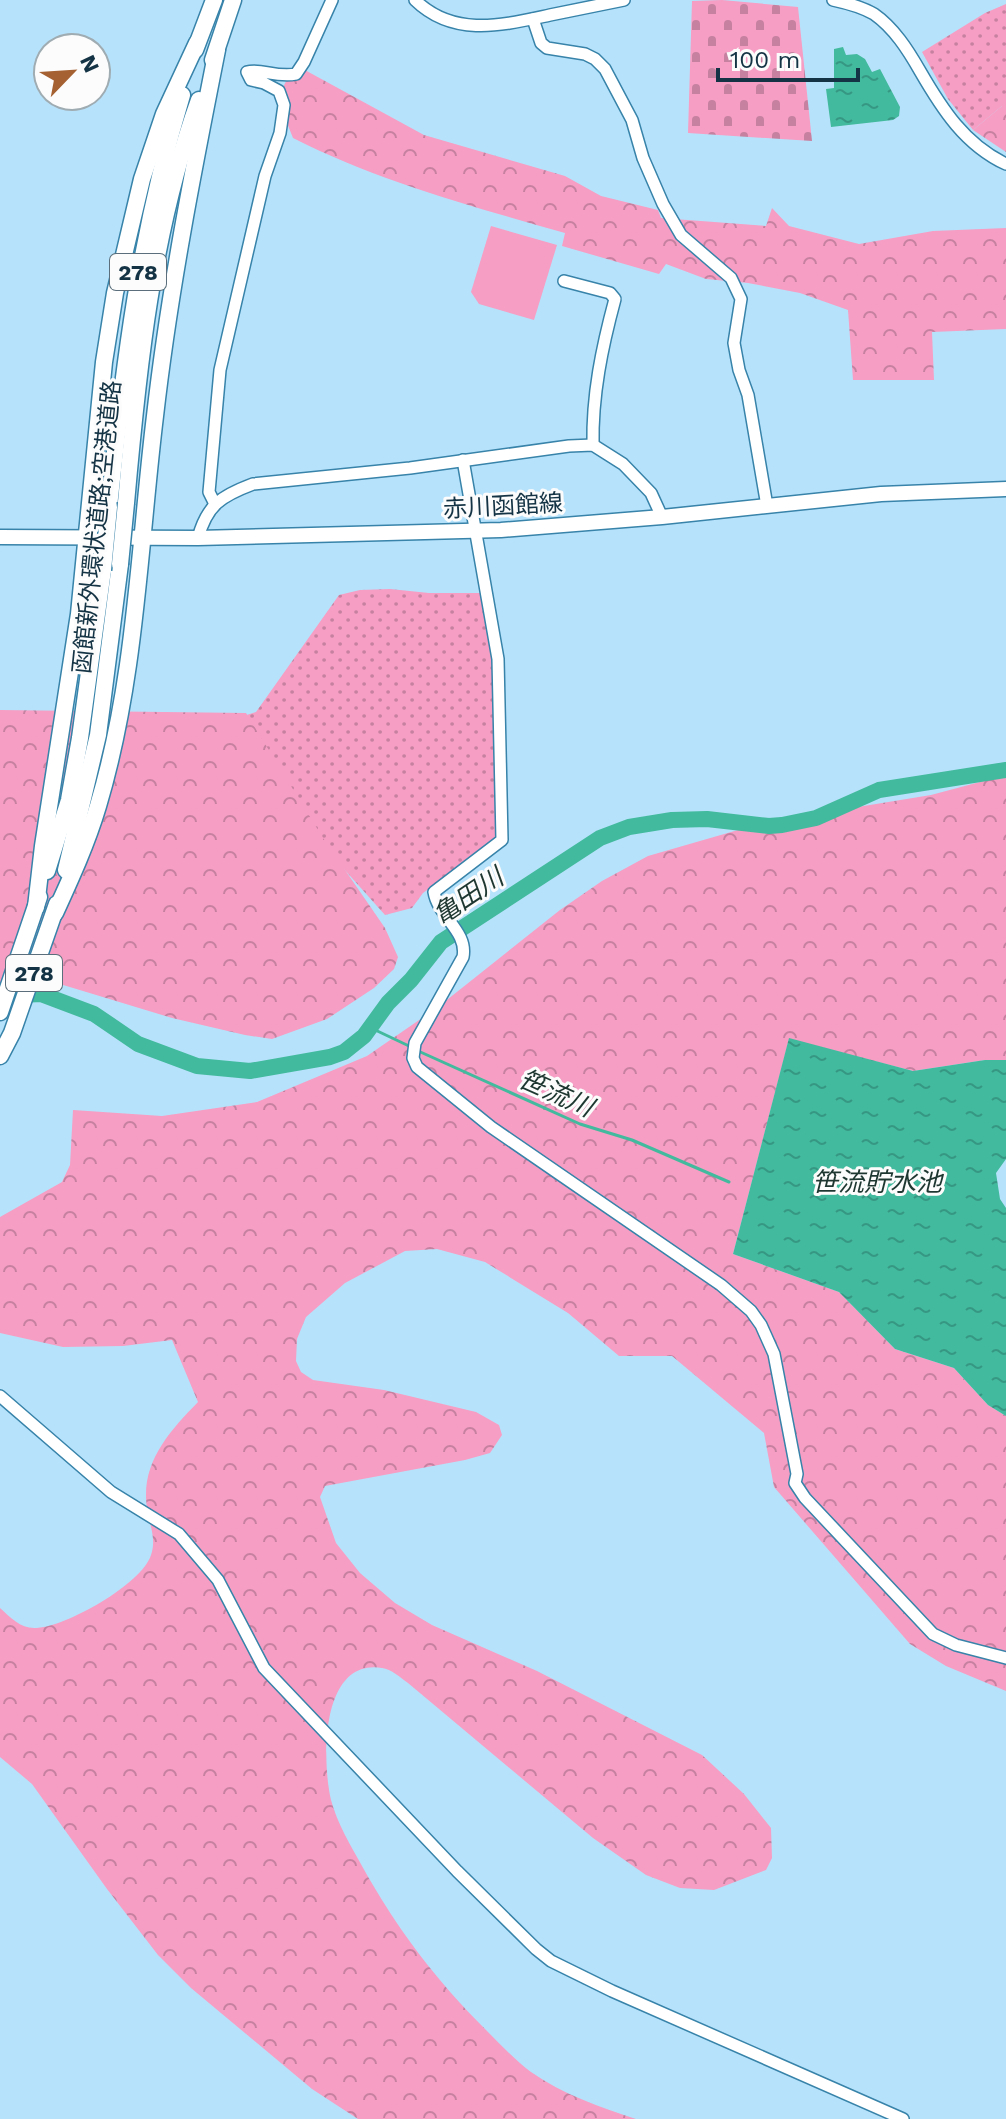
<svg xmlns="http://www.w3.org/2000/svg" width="1006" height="2119" viewBox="0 0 1006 2119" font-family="'Work Sans','Noto Sans JP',sans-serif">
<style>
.green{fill:url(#green-dots)}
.forest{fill:url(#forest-crowns)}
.cemetery{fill:url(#cemetery-stones)}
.pitch{fill:#f69ec3}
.water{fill:url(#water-ripples)}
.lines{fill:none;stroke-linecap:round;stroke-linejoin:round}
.stream{stroke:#42ba9d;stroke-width:3}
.river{stroke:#42ba9d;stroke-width:16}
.minor-casing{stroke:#3783a9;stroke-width:14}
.major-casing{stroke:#3783a9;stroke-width:17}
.highway-casing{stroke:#3783a9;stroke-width:19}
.minor{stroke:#fff;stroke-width:11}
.major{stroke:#fff;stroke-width:14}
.highway{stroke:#fff;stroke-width:16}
.highway-bridge-casing{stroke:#3783a9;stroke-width:19;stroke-linecap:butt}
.highway-bridge{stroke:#fff;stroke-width:16}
.labels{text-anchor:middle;stroke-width:6;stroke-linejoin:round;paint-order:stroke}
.shield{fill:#fcfcfc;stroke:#5a6f7b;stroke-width:2}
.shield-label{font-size:22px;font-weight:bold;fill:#143344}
.street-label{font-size:24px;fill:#143344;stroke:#fcfcfc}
.water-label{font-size:26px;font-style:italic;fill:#1e3730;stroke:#fcfcfc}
</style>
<defs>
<pattern id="green-dots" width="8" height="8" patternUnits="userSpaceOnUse" patternTransform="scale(2)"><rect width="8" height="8" fill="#f69ec3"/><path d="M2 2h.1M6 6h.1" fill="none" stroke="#c681a0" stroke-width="1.8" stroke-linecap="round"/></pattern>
<pattern id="forest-crowns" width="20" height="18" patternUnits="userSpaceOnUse" patternTransform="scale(2)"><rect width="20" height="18" fill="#f69ec3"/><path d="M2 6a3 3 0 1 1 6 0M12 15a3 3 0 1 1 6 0" fill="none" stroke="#c681a0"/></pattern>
<pattern id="cemetery-stones" width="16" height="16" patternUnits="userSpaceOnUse" patternTransform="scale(2)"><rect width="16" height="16" fill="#f69ec3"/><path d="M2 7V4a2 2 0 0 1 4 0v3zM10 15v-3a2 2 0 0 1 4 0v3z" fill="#c681a0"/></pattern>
<pattern id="water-ripples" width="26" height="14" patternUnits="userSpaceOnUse" patternTransform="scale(2)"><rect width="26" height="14" fill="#42ba9d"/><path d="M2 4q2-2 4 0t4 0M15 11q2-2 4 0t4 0" fill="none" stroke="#369882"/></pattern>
</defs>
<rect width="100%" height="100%" fill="#b7e2fb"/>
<g class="green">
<path d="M 1006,4 L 1006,106 L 1002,106 L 973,130 L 948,99 L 922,52 L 985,13 Z"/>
<path d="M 390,589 L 429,593 L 482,593 L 493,657 L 497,839 L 423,893 L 412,908 L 385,915 L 215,725 L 256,712 L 339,595 L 360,590 Z"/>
</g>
<g class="forest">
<path d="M 303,69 L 424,135 L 565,176 L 601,196 L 658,210 L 661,218 L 766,226 L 772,208 L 789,226 L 859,244 L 933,231 L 1006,228 L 1006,329 L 932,332 L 934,380 L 853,380 L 848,310 L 800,293 L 748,283 L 706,279 L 666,264 L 659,274 L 562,246 L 565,233 C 471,206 380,182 293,138 L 277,98 L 288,78 Z"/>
<path d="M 1002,106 L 1006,106 L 1006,152 L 973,130 Z"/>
<path d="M 0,710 L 246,713 L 323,838 L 385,928 L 398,957 L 394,969 L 374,988 L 327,1019 L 272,1039 L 245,1035 L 172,1018 L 50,981 L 0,989 Z"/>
<path d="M 1006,775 L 1006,1060 L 985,1060 L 913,1071 L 789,1039 L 733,1254 L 839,1292 L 895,1349 L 954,1368 L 988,1405 L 1006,1416 L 1006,1691 L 946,1666 L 910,1644 L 774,1487 L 764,1433 L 672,1356 L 619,1356 L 568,1313 L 485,1262 L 437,1249 L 405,1251 L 345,1283 L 306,1317 L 297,1339 L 296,1361 L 301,1372 L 313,1380 L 384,1390 L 476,1412 L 499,1425 L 502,1435 L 490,1453 L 465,1460 L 325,1486 L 320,1497 L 336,1543 L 360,1573 L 395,1603 L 432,1625 L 537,1671 L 702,1755 L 744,1794 L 771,1828 L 772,1858 L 766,1870 L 714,1890 L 680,1888 L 646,1875 L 593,1838 L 408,1683 C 401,1678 391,1669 382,1668 C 320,1658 322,1762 331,1800 C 337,1823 351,1846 362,1866 C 397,1929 436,1980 486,2030 C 500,2044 515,2060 531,2072 C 562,2094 600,2107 636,2119 L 358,2119 L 312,2089 L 191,1988 L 158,1955 L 107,1889 L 32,1784 L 0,1757 L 0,1608 C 11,1618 21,1629 36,1628 C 66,1627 142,1584 151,1555 C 156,1541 151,1528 148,1514 C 138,1466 167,1434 198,1402 L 172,1340 L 123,1346 L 63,1347 L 0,1333 L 0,1217 L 62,1182 L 70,1165 L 73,1110 L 162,1116 L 257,1102 L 367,1056 L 438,1007 L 560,910 L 602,881 L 648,856 L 766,822 L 931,795 Z"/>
</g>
<path class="cemetery" d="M 722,0 L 798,7 L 812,141 L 688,133 L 692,1 Z"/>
<path class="pitch" d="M 491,226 L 557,245 L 534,320 L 479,304 L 471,292 Z"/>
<g class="water">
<path d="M 843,47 L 846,55 L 857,54 L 865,59 L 872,72 L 880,69 L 900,107 L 899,116 L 893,120 L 831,127 L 826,89 L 834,88 L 834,49 Z"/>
<path d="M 789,1038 L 913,1071 L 985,1060 L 1006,1060 L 1006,1159 L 996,1173 L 1000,1199 L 1006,1208 L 1006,1416 L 988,1405 L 954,1368 L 895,1349 L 839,1292 L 733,1254 Z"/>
</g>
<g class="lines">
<g class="stream">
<path d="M 371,1028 L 409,1046"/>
<path d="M 416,1050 L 580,1124 L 632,1140 L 729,1182"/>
</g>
<path class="river" d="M 0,1000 L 20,995 L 41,994 L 94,1014 L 138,1044 L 197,1066 L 250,1071 L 330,1057 L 344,1052 L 364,1036 L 388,1003 L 411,980 L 441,942 L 600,838 L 629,827 L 672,820 L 707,819 L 769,826 L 782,825 L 816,818 L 879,790 L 1006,770"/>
<g class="minor-casing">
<g id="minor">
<path d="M 415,0 C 454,38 503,25 550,15 C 575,10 600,5 624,0"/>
<path d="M 833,0 C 847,3 862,7 874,14 C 894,28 908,50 920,71 C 942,109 965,145 1006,164"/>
<path d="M 533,19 L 541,43 L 547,48 L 585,54 L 595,59 L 605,69 L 632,120 L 643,158 L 663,204 L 681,235 L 731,278 L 741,299 L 734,343 L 739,370 L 748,395 L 767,506"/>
<path d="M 564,281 L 610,293 L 615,299 C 602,347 592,395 593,445"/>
<path d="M 463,460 L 498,659 L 502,840 L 434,892 C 438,917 468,931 463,957 L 415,1043 L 413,1058 L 417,1067 L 491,1127 L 721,1285 L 751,1311 L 761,1325 L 774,1354 L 797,1474 L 795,1483 L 805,1498 L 933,1634 L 956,1645 L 1006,1658"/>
<path d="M 215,504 L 209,492 L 220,370 L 265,176 L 280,133 L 284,105 L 279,91 L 264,83 L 251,80 L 247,72 C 261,68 276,78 296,74 L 304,62 L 332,0"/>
<path d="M 198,538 C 207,505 221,496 253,484 L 410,468 L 569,446 L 593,445 L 623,464 L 651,493 L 662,517"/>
<path d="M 0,1396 L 111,1492 L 179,1534 L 218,1580 L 264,1668 L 457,1871 L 536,1949 L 551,1961 L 612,1991 L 903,2119"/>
</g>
</g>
<g class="major-casing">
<path id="major" d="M 0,537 L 198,538 L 501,530 L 662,517 L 881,494 L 1006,489"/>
</g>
<g class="highway-casing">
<g id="highway">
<path d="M 195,50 L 214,0"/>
<path d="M 213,60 L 233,0"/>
<path d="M 126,503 C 138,367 152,230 199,100"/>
<path d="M 109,507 C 124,363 140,234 182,95"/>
<path d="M 66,870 L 98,735 L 120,564"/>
<path d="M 47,871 L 69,800 L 80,738 L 103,570"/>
<path d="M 36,907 L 43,846 L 79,614 L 104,362 L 115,293 L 142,179 L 164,114 L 197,43"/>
<path d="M 55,913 C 71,878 87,843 98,806 C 136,679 139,547 155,416 C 169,293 193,171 217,50"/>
<path d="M 0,1012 L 39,897"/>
<path d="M 0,1056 L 12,1033 L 57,904"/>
</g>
</g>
<use href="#minor" class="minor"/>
<use href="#major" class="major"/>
<use href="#highway" class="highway"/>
<g class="highway-bridge-casing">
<g id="highway-bridge">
<path d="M 120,564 L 126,503"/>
<path d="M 103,570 L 109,507"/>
</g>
</g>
<use href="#highway-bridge" class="highway-bridge"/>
</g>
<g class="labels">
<g class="shield">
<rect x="110" y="254" width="56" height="36" rx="6"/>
<rect x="6" y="955" width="56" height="36" rx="6"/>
</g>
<g class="shield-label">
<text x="138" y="280">278</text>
<text x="34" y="981">278</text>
</g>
<g class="street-label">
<text transform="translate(503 506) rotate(-3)" y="8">赤川函館線</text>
<text transform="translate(97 527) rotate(-84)" y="8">函館新外環状道路;空港道路</text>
</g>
<g class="water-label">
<text transform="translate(468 896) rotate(-34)" y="9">亀田川</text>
<text transform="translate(556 1093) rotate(24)" y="9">笹流川</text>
<text x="877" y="1191">笹流貯水池</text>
</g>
</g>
<g transform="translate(72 72) rotate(65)"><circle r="38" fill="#fcfcfc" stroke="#9facb2" stroke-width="2"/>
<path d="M0-6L14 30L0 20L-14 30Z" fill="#a56131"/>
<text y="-12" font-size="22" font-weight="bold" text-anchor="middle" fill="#143344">N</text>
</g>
<path d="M718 68v12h140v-12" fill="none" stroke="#143344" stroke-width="4"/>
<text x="730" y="68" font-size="24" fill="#143344" stroke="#fcfcfc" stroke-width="6" paint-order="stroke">100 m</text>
</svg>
